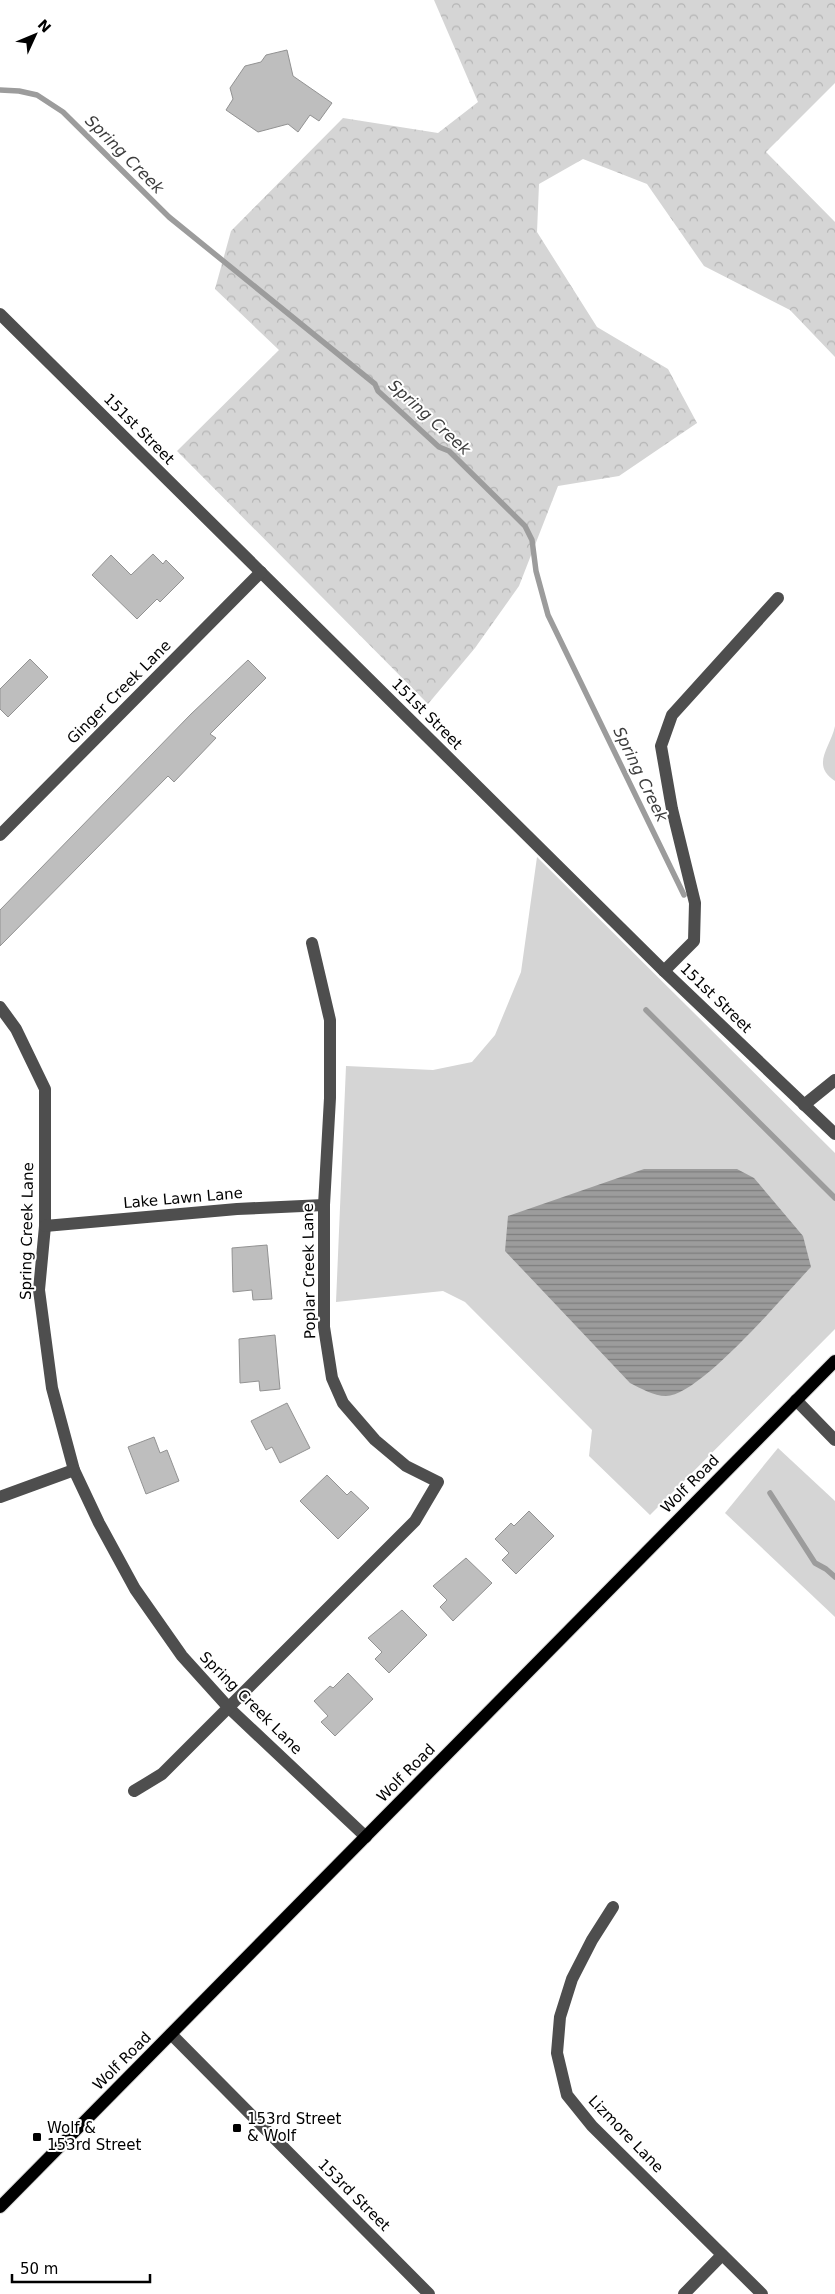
<svg xmlns="http://www.w3.org/2000/svg" width="835" height="2294" viewBox="0 0 835 2294" font-family="'DejaVu Sans',sans-serif">
<style>
.green{fill:#d5d5d5}
.forest{fill:url(#forest-crowns)}
.water{fill:url(#water-rules)}
.lines{fill:none;stroke-linecap:round;stroke-linejoin:round}
.stream{stroke:#9c9c9c;stroke-width:5.5}
.building{fill:#bebebe;stroke:#929292}
.major-casing{stroke:#dbdbdb;stroke-width:14}
.minor{stroke:#4e4e4e;stroke-width:12}
.major{stroke:#000;stroke-width:12}
.poi-dot{fill:#000;stroke:#fff;stroke-width:2}
.labels{text-anchor:middle;stroke-width:4;stroke-linejoin:round;paint-order:stroke}
.street-label{font-size:15px;fill:#000;stroke:#fff}
.poi-label{font-size:15px;fill:#000;stroke:#fff;text-anchor:start}
.water-label{font-size:16px;font-style:italic;fill:#3d3d3d;stroke:#fff}
</style>
<defs>
<pattern id="forest-crowns" width="20" height="18" patternUnits="userSpaceOnUse" patternTransform="scale(1.25)"><rect width="20" height="18" fill="#d5d5d5"/><path d="M2 6a3 3 0 1 1 6 0M12 15a3 3 0 1 1 6 0" fill="none" stroke="#b5b5b5"/></pattern>
<pattern id="water-rules" width="6" height="5" patternUnits="userSpaceOnUse" patternTransform="scale(1.25)"><rect width="6" height="5" fill="#9c9c9c"/><path d="M0 2.5h6" fill="none" stroke="#7d7d7d"/></pattern>
</defs>
<rect width="100%" height="100%" fill="#fff"/>
<g class="green">
<path d="M 835,726 L 835,781 C 810,765 831,747 835,726 Z"/>
<path d="M 537,857 L 835,1153 L 835,1329 L 650,1515 L 589,1456 L 592,1430 L 465,1302 L 443,1291 L 336,1302 L 346,1066 L 433,1070 L 472,1062 L 495,1035 L 521,972 Z"/>
<path d="M 778,1448 L 835,1501 L 835,1617 L 725,1513 Z"/>
</g>
<path class="forest" d="M 434,0 L 835,0 L 835,83 L 766,152 L 835,222 L 835,357 L 790,310 L 704,266 L 647,184 L 583,159 L 539,184 L 537,232 L 597,327 L 668,369 L 697,423 L 619,476 L 558,486 L 519,586 L 475,648 L 428,704 L 177,451 L 279,350 L 215,289 L 231,231 L 343,118 L 438,133 L 478,102 Z"/>
<path class="water" d="M 644,1169 L 737,1169 L 754,1178 L 803,1236 L 811,1267 C 785,1294 700,1396 666,1396 C 654,1396 640,1388 630,1383 L 505,1251 L 508,1216 Z"/>
<g class="lines">
<g class="stream">
<path d="M 0,90 L 19,91 L 37,95 L 63,112 L 169,217 L 375,384 L 378,391 L 439,447 L 449,451 L 525,526 L 532,540 L 536,571 L 548,615 L 684,895"/>
<path d="M 646,1010 L 835,1198"/>
<path d="M 770,1493 L 815,1563 L 826,1569 L 835,1577"/>
</g>
</g>
<g class="building">
<path d="M 287,50 L 293,76 L 332,103 L 319,121 L 310,115 L 298,132 L 288,124 L 258,132 L 226,110 L 233,99 L 230,88 L 245,66 L 261,62 L 266,55 Z"/>
<path d="M 153,554 L 163,564 L 166,560 L 184,578 L 160,602 L 157,599 L 137,619 L 92,575 L 111,555 L 131,575 Z"/>
<path d="M 30,659 L 48,677 L 8,717 L 0,709 L 0,689 Z"/>
<path d="M 248,660 L 266,678 L 210,734 L 216,738 L 174,782 L 168,776 L 0,946 L 0,910 L 191,714 Z"/>
<path d="M 267,1245 L 272,1299 L 253,1300 L 252,1290 L 233,1292 L 232,1248 Z"/>
<path d="M 275,1335 L 280,1389 L 260,1391 L 259,1381 L 240,1383 L 239,1339 Z"/>
<path d="M 287,1403 L 310,1448 L 280,1463 L 272,1447 L 266,1450 L 251,1421 Z"/>
<path d="M 154,1437 L 160,1453 L 167,1450 L 179,1481 L 146,1494 L 128,1447 Z"/>
<path d="M 327,1475 L 347,1495 L 351,1491 L 369,1508 L 338,1539 L 300,1501 Z"/>
<path d="M 529,1511 L 554,1536 L 516,1574 L 502,1560 L 509,1553 L 495,1539 L 511,1523 L 514,1526 Z"/>
<path d="M 466,1558 L 492,1583 L 453,1621 L 440,1607 L 447,1600 L 433,1586 Z"/>
<path d="M 402,1610 L 427,1635 L 389,1673 L 375,1659 L 382,1652 L 368,1638 Z"/>
<path d="M 348,1673 L 373,1699 L 335,1736 L 321,1722 L 328,1716 L 314,1701 L 330,1686 L 333,1688 Z"/>
</g>
<g class="lines">
<g class="major-casing">
<path id="major" d="M 0,2207 L 835,1361"/>
</g>
<g class="minor">
<path d="M 0,314 L 664,971 L 835,1134"/>
<path d="M 0,835 L 261,572"/>
<path d="M 664,971 L 694,941 L 695,903 L 672,809 L 661,746 L 672,715 L 778,598"/>
<path d="M 0,1007 L 16,1029 L 45,1089 L 45,1226 L 39,1290 L 52,1388 L 74,1470 L 99,1523 L 135,1589 L 182,1656 L 229,1708 L 366,1837"/>
<path d="M 804,1105 L 835,1080"/>
<path d="M 45,1226 L 237,1209 L 324,1205"/>
<path d="M 796,1400 L 835,1440"/>
<path d="M 0,1497 L 74,1470"/>
<path d="M 134,1791 L 162,1774 L 415,1521 L 438,1482 L 406,1466 L 375,1440 L 343,1403 L 332,1378 L 324,1327 L 324,1205 L 330,1098 L 330,1020 L 312,943"/>
<path d="M 613,1907 L 592,1940 L 572,1979 L 560,2017 L 557,2053 L 567,2095 L 592,2126 L 762,2294"/>
<path d="M 171,2034 L 429,2294"/>
<path d="M 684,2294 L 722,2255"/>
</g>
<use href="#major" class="major"/>
</g>
<g class="poi-dot">
<rect x="232" y="2123" width="10" height="10" rx="2.5"/>
<rect x="32" y="2132" width="10" height="10" rx="2.5"/>
</g>
<g class="labels">
<g class="street-label">
<text transform="translate(139 429) rotate(45)" y="5">151st Street</text>
<text transform="translate(119 692) rotate(-45)" y="5">Ginger Creek Lane</text>
<text transform="translate(427 714) rotate(45)" y="5">151st Street</text>
<text transform="translate(716 998) rotate(44)" y="5">151st Street</text>
<text transform="translate(183 1198) rotate(-5)" y="5">Lake Lawn Lane</text>
<text transform="translate(27 1231) rotate(-89)" y="5">Spring Creek Lane</text>
<text transform="translate(309 1271) rotate(-91)" y="5">Poplar Creek Lane</text>
<text transform="translate(690 1484) rotate(-45)" y="5">Wolf Road</text>
<text transform="translate(251 1703) rotate(45)" y="5">Spring Creek Lane</text>
<text transform="translate(406 1773) rotate(-45)" y="5">Wolf Road</text>
<text transform="translate(122 2061) rotate(-45)" y="5">Wolf Road</text>
<text transform="translate(626 2134) rotate(46)" y="5">Lizmore Lane</text>
<text transform="translate(354 2195) rotate(45)" y="5">153rd Street</text>
</g>
<g class="poi-label">
<text x="247" y="2124">153rd Street<tspan x="247" dy="17">&amp; Wolf</tspan></text>
<text x="47" y="2133">Wolf &amp;<tspan x="47" dy="17">153rd Street</tspan></text>
</g>
<g class="water-label">
<text transform="translate(125 154) rotate(45)" y="6">Spring Creek</text>
<text transform="translate(430 417) rotate(42)" y="6">Spring Creek</text>
<text transform="translate(641 774) rotate(64)" y="6">Spring Creek</text>
</g>
</g>
<g transform="translate(35 35) rotate(46)" stroke="#ffffff" stroke-width="4" paint-order="stroke">
<path d="M0-4L9 19L0 12L-9 19Z" fill="#000000"/>
<text y="-8" font-size="14" font-weight="bold" text-anchor="middle" fill="#000000">N</text>
</g>
<path d="M12 2274v8h138v-8" fill="none" stroke="#000000" stroke-width="2.5"/>
<text x="20" y="2274" font-size="15" fill="#000000" stroke="#ffffff" stroke-width="4" paint-order="stroke">50 m</text>
</svg>
